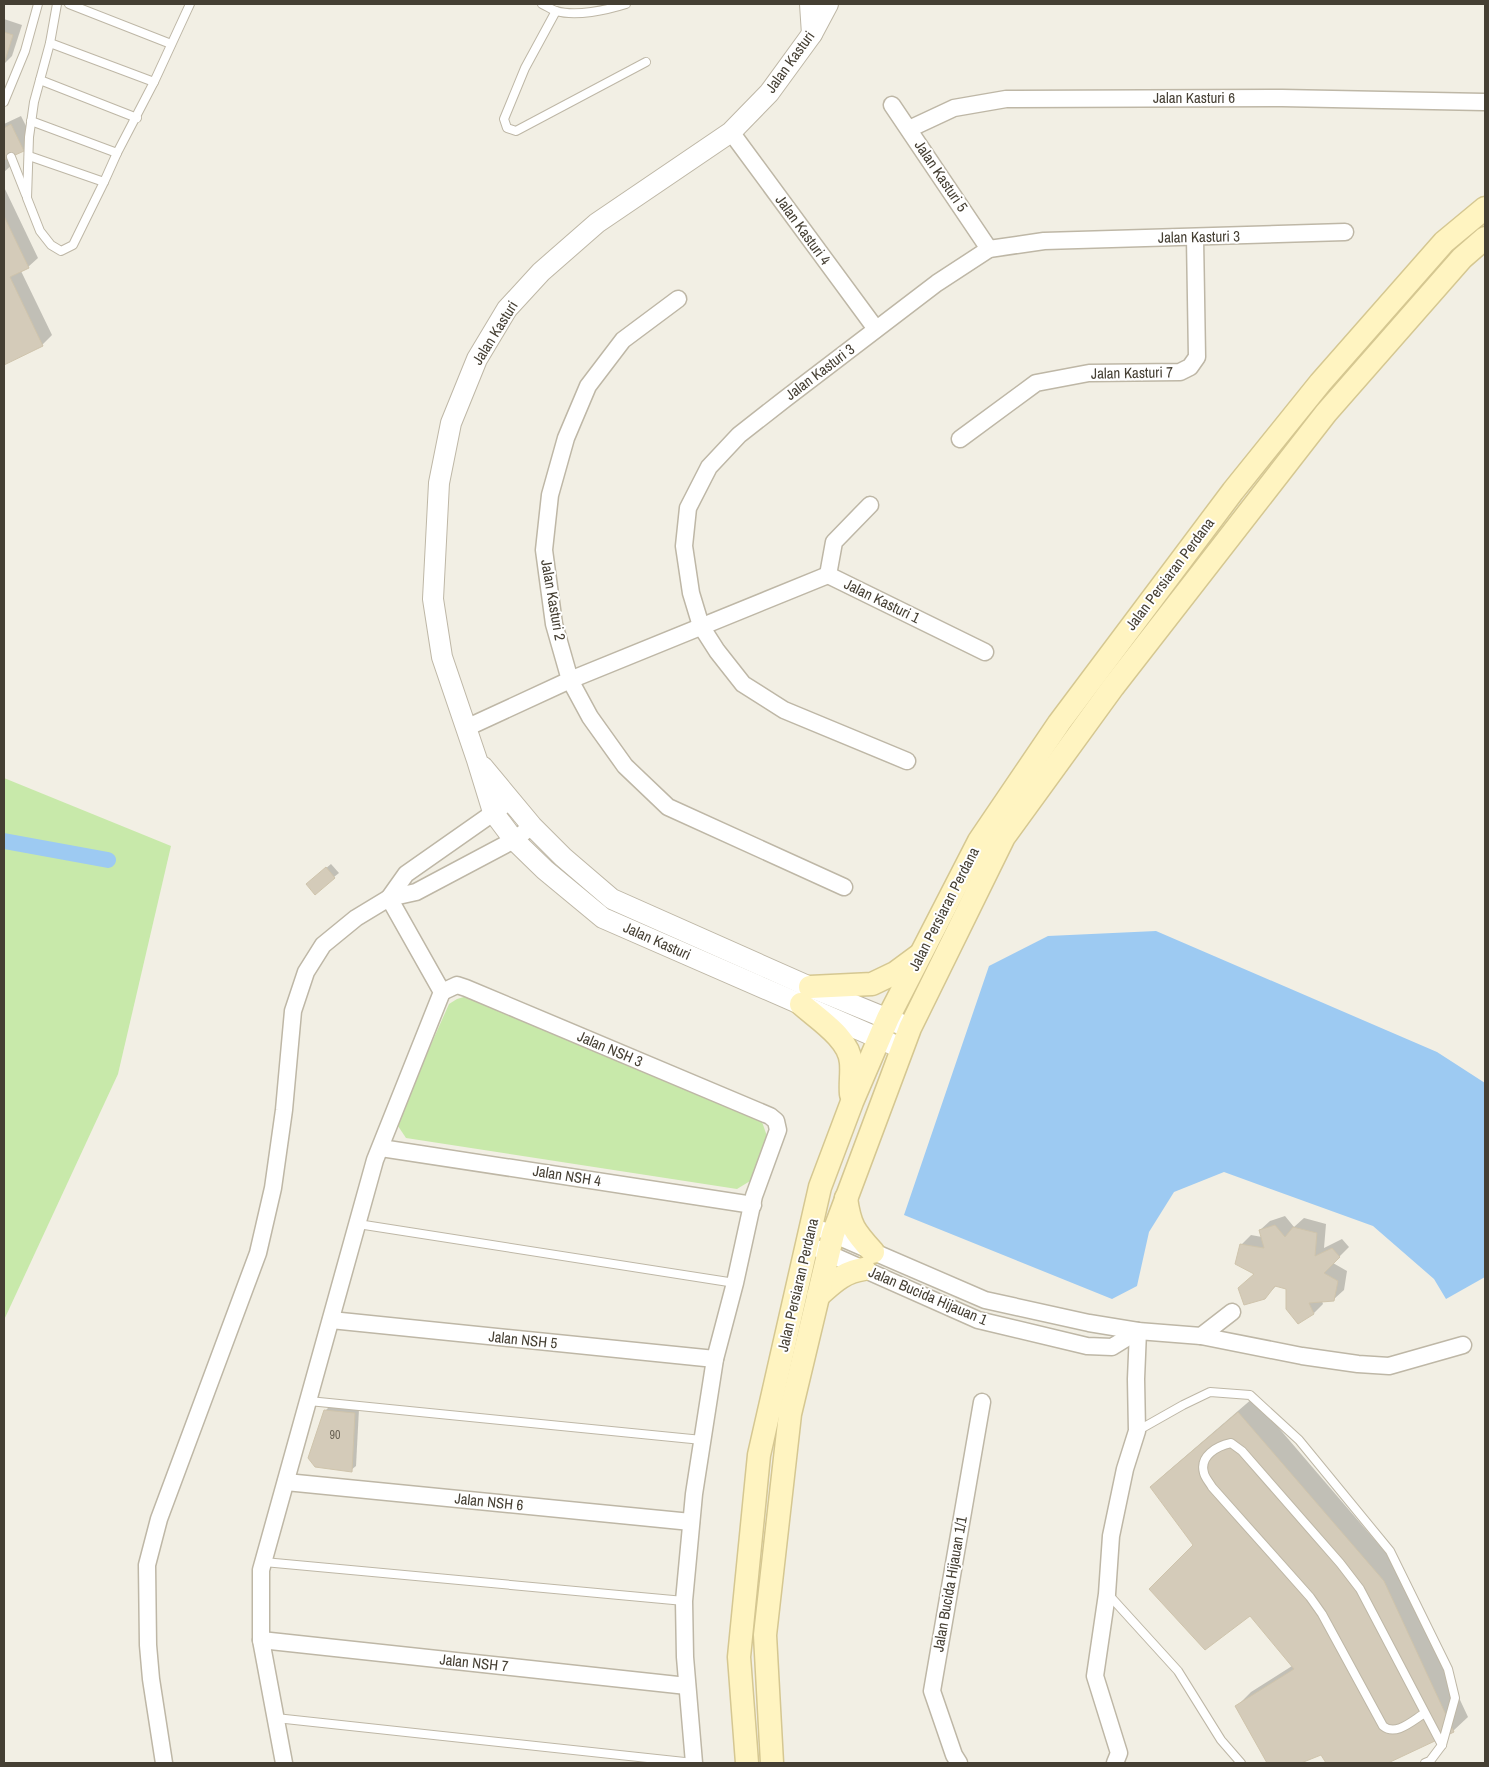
<svg xmlns="http://www.w3.org/2000/svg" width="1489" height="1767" viewBox="0 0 1489 1767" font-family="'Archivo Narrow',sans-serif">
<style>
.green{fill:#c8e9aa}
.water{fill:#9dcaf2}
.shadow{fill:#0003}
.lines{fill:none;stroke-linecap:round;stroke-linejoin:round}
.canal{stroke:#9dcaf2;stroke-width:16}
.building{fill:#d4cbb9;stroke:#cfc4ac}
.service-casing{stroke:#beb7a6;stroke-width:10}
.minor-casing{stroke:#beb7a6;stroke-width:19}
.tertiary-casing{stroke:#beb7a6;stroke-width:22}
.secondary-casing{stroke:#d5c791;stroke-width:25}
.service{stroke:#fff;stroke-width:8}
.minor{stroke:#fff;stroke-width:16}
.tertiary{stroke:#fff;stroke-width:20}
.secondary{stroke:#fff4c1;stroke-width:22}
.labels{text-anchor:middle;stroke-width:4;stroke-linejoin:round;paint-order:stroke}
.number-label{font-size:12px;fill:#696254}
.street-label{font-size:15px;fill:#453f33;stroke:#fff}
</style>
<rect width="100%" height="100%" fill="#f2efe4"/>
<g class="green">
<path d="M 4,778 L 171,846 L 118,1074 L 4,1320 Z"/>
<path d="M 467,996 L 761,1119 L 768,1139 L 755,1178 L 737,1189 L 406,1138 L 396,1123 L 449,1004 L 457,999 Z"/>
</g>
<path class="water" d="M 1156,931 L 1437,1052 L 1485,1083 L 1485,1277 L 1446,1299 L 1434,1279 L 1373,1226 L 1224,1172 L 1174,1192 L 1149,1232 L 1137,1286 L 1112,1299 L 904,1215 L 989,966 L 1048,936 Z"/>
<g class="shadow">
<path d="M 4,19 L 22,25 L 12,56 L 4,64 Z"/>
<path d="M 21,116 L 33,140 L 23,150 L 11,156 L 14,163 L 4,172 L 4,124 Z"/>
<path d="M 4,187 L 38,258 L 28,267 L 21,271 L 52,335 L 42,345 L 4,363 Z"/>
<path d="M 331,864 L 339,873 L 334,877 L 312,880 Z"/>
<path d="M 1285,1216 L 1294,1227 L 1304,1218 L 1326,1224 L 1324,1248 L 1342,1239 L 1349,1247 L 1333,1263 L 1347,1271 L 1344,1290 L 1334,1299 L 1322,1301 L 1323,1304 L 1314,1313 L 1288,1288 L 1277,1285 L 1264,1298 L 1255,1273 L 1241,1245 L 1251,1235 L 1262,1237 L 1260,1230 L 1270,1221 Z"/>
<path d="M 1253,1398 L 1398,1567 L 1468,1717 L 1453,1731 L 1385,1763 L 1328,1763 L 1321,1754 L 1298,1763 L 1269,1763 L 1236,1707 L 1251,1692 L 1292,1666 L 1195,1545 L 1151,1487 L 1166,1473 Z"/>
<path d="M 330,1406 L 359,1409 L 356,1466 L 351,1470 L 325,1411 Z"/>
</g>
<g class="lines">
<path class="canal" d="M 4,841 L 108,860"/>
</g>
<g class="building">
<path d="M 4,32 L 13,35 L 4,64 Z"/>
<path d="M 11,124 L 24,151 L 4,160 L 4,128 Z"/>
<path d="M 4,216 L 29,268 L 10,277 L 43,346 L 4,365 Z"/>
<path d="M 326,867 L 335,878 L 315,895 L 306,884 Z"/>
<path d="M 1275,1225 L 1285,1237 L 1293,1227 L 1317,1233 L 1315,1256 L 1332,1248 L 1340,1257 L 1324,1273 L 1338,1281 L 1334,1301 L 1309,1303 L 1314,1314 L 1298,1324 L 1286,1309 L 1286,1289 L 1275,1286 L 1265,1299 L 1244,1305 L 1238,1288 L 1254,1274 L 1235,1264 L 1240,1244 L 1264,1248 L 1259,1230 Z"/>
<path d="M 324,1410 L 355,1413 L 352,1472 L 315,1467 L 308,1458 Z"/>
<path d="M 1238,1412 L 1384,1581 L 1454,1732 L 1388,1763 L 1326,1763 L 1321,1755 L 1301,1763 L 1267,1763 L 1235,1706 L 1294,1669 L 1250,1616 L 1205,1650 L 1149,1589 L 1193,1545 L 1150,1487 Z"/>
</g>
<g class="lines">
<g class="service-casing">
<g id="service">
<path d="M 57,4 L 50,43 L 34,102 L 29,137 L 27,198 L 40,231 L 51,245 L 61,251 L 73,245 L 104,182 L 117,153 L 154,82 L 190,4"/>
<path d="M 69,4 L 171,44"/>
<path d="M 542,4 C 547,6 552,10 556,11 C 576,17 607,10 626,4"/>
<path d="M 556,11 L 525,68 L 504,119 L 507,128 L 516,131 L 646,62"/>
<path d="M 50,43 L 154,82"/>
<path d="M 40,80 L 137,118"/>
<path d="M 4,102 L 25,51 L 38,4"/>
<path d="M 31,121 L 117,153"/>
<path d="M 29,156 L 104,182"/>
<path d="M 11,157 L 26,195"/>
<path d="M 358,1224 L 735,1283"/>
<path d="M 309,1401 L 702,1440"/>
<path d="M 1137,1431 L 1183,1405 L 1210,1392 L 1250,1395 L 1299,1440 L 1390,1551 L 1448,1669 L 1455,1698 L 1442,1745 L 1430,1761 L 1425,1763"/>
<path d="M 264,1562 L 684,1601"/>
<path d="M 1108,1594 L 1178,1671 L 1221,1740 L 1241,1763"/>
<path d="M 1425,1713 C 1413,1720 1396,1737 1383,1726 L 1322,1614 L 1310,1597 L 1212,1487 C 1210,1483 1205,1478 1204,1473 C 1199,1456 1217,1446 1231,1443 L 1242,1451 L 1340,1563 L 1360,1589 L 1442,1745"/>
<path d="M 276,1718 L 694,1763"/>
</g>
</g>
<g class="minor-casing">
<g id="minor">
<path d="M 892,105 L 989,249"/>
<path d="M 909,129 L 954,108 L 1006,99 L 1282,98 L 1484,102"/>
<path d="M 731,132 L 876,329"/>
<path d="M 678,299 L 623,340 L 588,386 L 566,438 L 550,495 L 544,550 L 554,624 L 570,680 L 590,717 L 625,766 L 668,807 L 844,887"/>
<path d="M 960,439 L 1036,383 L 1089,373 L 1180,372 L 1190,367 L 1197,357 L 1195,238"/>
<path d="M 870,505 L 834,542 L 828,575 L 985,652"/>
<path d="M 466,728 L 570,680 L 828,575"/>
<path d="M 907,761 L 784,710 L 743,684 L 717,651 L 701,626 L 691,593 L 684,546 L 688,508 L 709,467 L 739,435 L 785,399 L 937,283 L 989,249 L 1044,241 L 1345,232"/>
<path d="M 389,898 L 406,874 L 503,806"/>
<path d="M 442,992 L 457,985 L 466,988 L 770,1116 L 776,1121 L 778,1130 L 754,1196 L 735,1283 L 715,1359 L 694,1494 L 684,1601 L 685,1657 L 694,1763"/>
<path d="M 381,1148 L 753,1205"/>
<path d="M 823,1230 L 985,1300 L 1089,1323 L 1138,1331 L 1201,1336"/>
<path d="M 807,1244 L 978,1320 L 1087,1346 L 1112,1347 L 1138,1331"/>
<path d="M 1232,1312 L 1201,1336 L 1302,1356 L 1358,1364 L 1389,1366 L 1463,1345"/>
<path d="M 331,1320 L 715,1359"/>
<path d="M 286,1482 L 691,1522"/>
<path d="M 261,1640 L 687,1686"/>
<path d="M 164,1763 L 151,1679 L 148,1645 L 147,1565 L 159,1519 L 258,1253 L 273,1188 L 284,1110 L 293,1011 L 306,972 L 323,945 L 356,918 L 389,898 L 416,892 L 514,840 L 532,826"/>
<path d="M 284,1763 L 261,1640 L 261,1570 L 375,1160 L 442,992 L 389,898"/>
<path d="M 959,1763 L 954,1755 L 932,1691 L 982,1402"/>
<path d="M 1115,1763 L 1119,1753 L 1095,1676 L 1107,1594 L 1111,1536 L 1125,1469 L 1137,1431 L 1136,1379 L 1138,1331"/>
</g>
</g>
<g class="tertiary-casing">
<g id="tertiary">
<path d="M 810,4 L 812,34"/>
<path d="M 828,4 L 812,34 L 769,93 L 731,132 L 597,223 L 541,272 L 507,309 L 477,359 L 451,423 L 439,483 L 433,599 L 442,657 L 477,760 L 493,812 L 514,840 L 545,870 L 603,918 L 901,1048"/>
<path d="M 483,767 L 532,826 L 563,857 L 612,899 L 810,987 L 910,1028"/>
</g>
</g>
<g class="secondary-casing">
<g id="secondary">
<path d="M 810,987 L 872,984 L 895,973 L 918,956"/>
<path d="M 801,1004 C 818,1019 850,1039 851,1063 C 852,1073 850,1083 851,1094"/>
<path d="M 846,1198 C 850,1226 854,1231 873,1252"/>
<path d="M 818,1296 C 833,1283 843,1272 864,1269"/>
<path d="M 747,1763 L 739,1657 L 759,1455 L 820,1187 L 852,1102 L 888,1018 L 979,841 L 1059,723 L 1233,491 L 1320,383 L 1444,242 L 1485,208"/>
<path d="M 772,1763 L 765,1635 L 790,1414 L 833,1234 L 910,1028 L 1004,837 L 1113,687 L 1326,413 L 1462,258 L 1485,238"/>
</g>
</g>
<use href="#service" class="service"/>
<use href="#minor" class="minor"/>
<use href="#tertiary" class="tertiary"/>
<use href="#secondary" class="secondary"/>
</g>
<g class="labels">
<g class="number-label">
<text x="335" y="1439">90</text>
</g>
<g class="street-label">
<text transform="translate(790 62) rotate(-54)" y="5">Jalan Kasturi</text>
<text x="1194" y="103">Jalan Kasturi 6</text>
<text transform="translate(941 176) rotate(56)" y="5">Jalan Kasturi 5</text>
<text transform="translate(803 230) rotate(54)" y="5">Jalan Kasturi 4</text>
<text transform="translate(1199 237) rotate(-1)" y="5">Jalan Kasturi 3</text>
<text transform="translate(495 333) rotate(-58)" y="5">Jalan Kasturi</text>
<text transform="translate(820 372) rotate(-37)" y="5">Jalan Kasturi 3</text>
<text transform="translate(1132 373) rotate(-1)" y="5">Jalan Kasturi 7</text>
<text transform="translate(1170 574) rotate(-53)" y="5">Jalan Persiaran Perdana</text>
<text transform="translate(553 600) rotate(80)" y="5">Jalan Kasturi 2</text>
<text transform="translate(882 601) rotate(26)" y="5">Jalan Kasturi 1</text>
<text transform="translate(944 909) rotate(-63)" y="5">Jalan Persiaran Perdana</text>
<text transform="translate(657 941) rotate(24)" y="5">Jalan Kasturi</text>
<text transform="translate(610 1049) rotate(23)" y="5">Jalan NSH 3</text>
<text transform="translate(567 1176) rotate(9)" y="5">Jalan NSH 4</text>
<text transform="translate(798 1285) rotate(-77)" y="5">Jalan Persiaran Perdana</text>
<text transform="translate(928 1296) rotate(23)" y="5">Jalan Bucida Hijauan 1</text>
<text transform="translate(523 1340) rotate(6)" y="5">Jalan NSH 5</text>
<text transform="translate(489 1502) rotate(6)" y="5">Jalan NSH 6</text>
<text transform="translate(950 1584) rotate(-80)" y="5">Jalan Bucida Hijauan 1/1</text>
<text transform="translate(474 1663) rotate(6)" y="5">Jalan NSH 7</text>
</g>
</g>
<rect width="1489" height="1767" fill="none" stroke="#453f33" stroke-width="10"/>
</svg>
